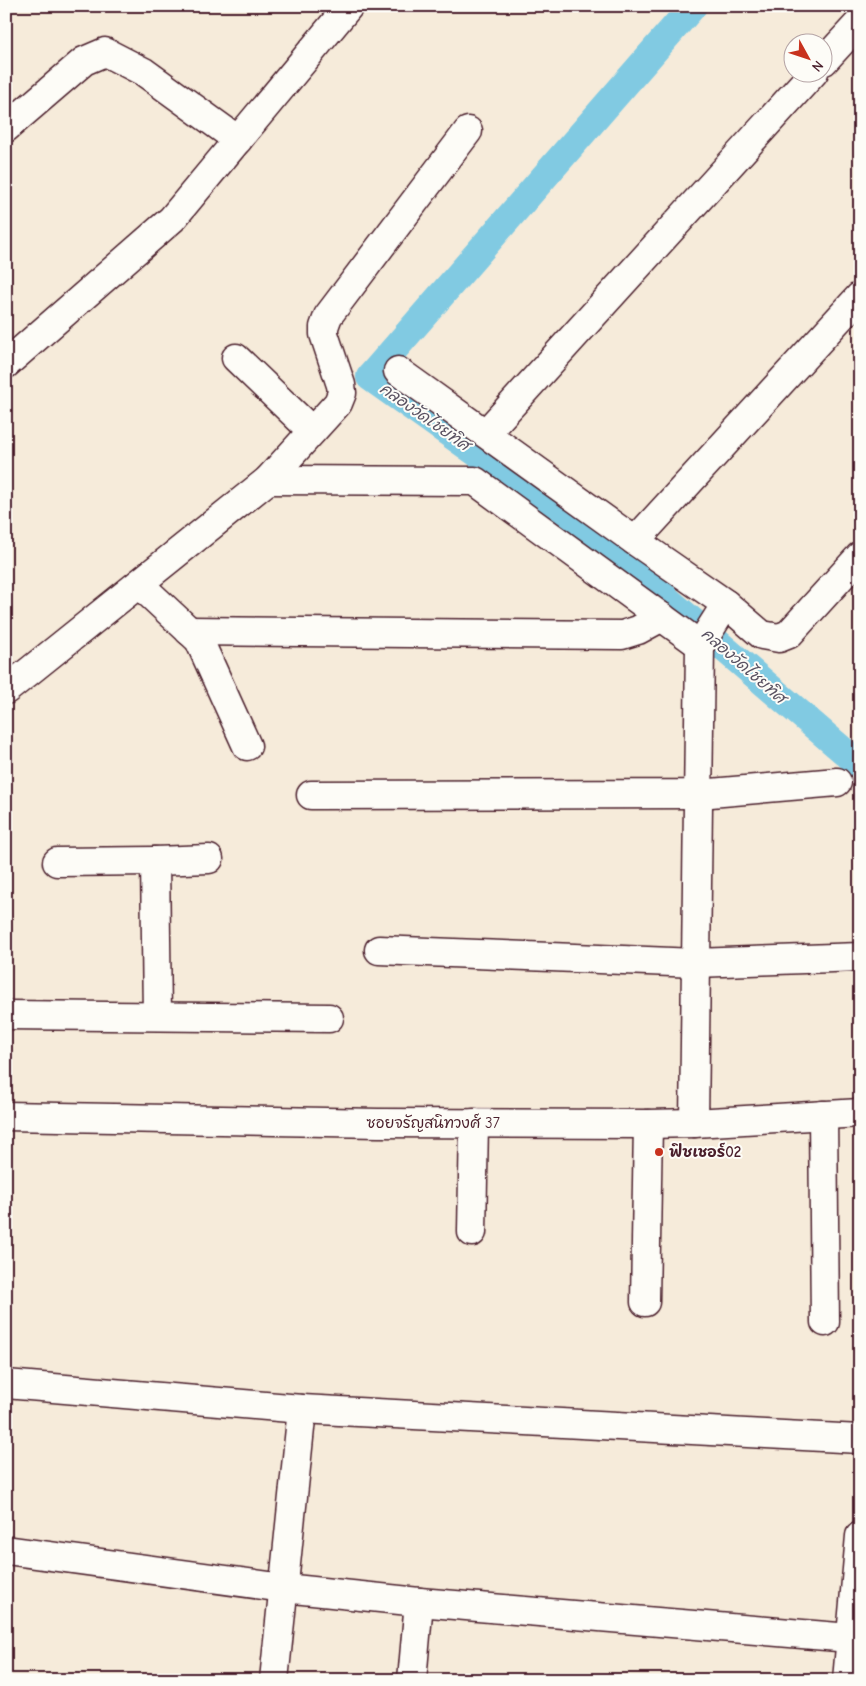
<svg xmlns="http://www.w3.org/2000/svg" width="866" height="1686" viewBox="0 0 866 1686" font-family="'Comic Neue','Playpen Sans Thai',sans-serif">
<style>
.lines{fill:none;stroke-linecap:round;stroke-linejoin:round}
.canal{stroke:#81cae2;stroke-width:28}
.minor-casing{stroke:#4a1f2b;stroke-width:31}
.minor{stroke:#fdfcf7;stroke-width:28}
.poi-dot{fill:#c8321e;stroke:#fdfcf7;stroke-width:2}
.labels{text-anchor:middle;stroke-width:4;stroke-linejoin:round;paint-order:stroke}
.street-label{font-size:15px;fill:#4a1f2b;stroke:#fdfcf7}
.poi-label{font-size:15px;font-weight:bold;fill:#4a1f2b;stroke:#fdfcf7;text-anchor:start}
.water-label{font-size:16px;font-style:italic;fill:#5a5262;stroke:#fdfcf7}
</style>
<rect width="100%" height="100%" fill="#f6ebda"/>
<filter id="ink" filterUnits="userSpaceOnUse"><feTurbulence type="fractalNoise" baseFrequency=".02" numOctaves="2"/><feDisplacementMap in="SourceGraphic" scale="10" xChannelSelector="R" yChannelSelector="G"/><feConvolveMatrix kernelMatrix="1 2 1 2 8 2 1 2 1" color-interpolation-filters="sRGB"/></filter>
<g filter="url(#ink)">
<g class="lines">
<path class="canal" d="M 693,6 L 370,377 L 591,534 L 860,765"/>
<g class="minor-casing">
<g id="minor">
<path d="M 824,61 L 860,22"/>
<path d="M 6,128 L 84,61 L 105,52 L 144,72 L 238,140"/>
<path d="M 236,358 L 312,431"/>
<path d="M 6,364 L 172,219 L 349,6"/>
<path d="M 398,371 L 635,541 L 726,604 L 762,635 L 779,638 L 789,634 L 860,556"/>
<path d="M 486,433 L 814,72"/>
<path d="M 268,480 L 475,481 L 700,645"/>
<path d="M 635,541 L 860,296"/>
<path d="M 139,584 L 199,640 L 247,746"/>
<path d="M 189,631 L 622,635 L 638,630 L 662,617"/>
<path d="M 6,690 L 268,480 L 338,403 L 342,393 L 341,385 L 324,334 L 324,327 L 328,316 L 468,131"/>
<path d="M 311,795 L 699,794 L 837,782"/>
<path d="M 57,862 L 155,861"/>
<path d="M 379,950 L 696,963 L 860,957"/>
<path d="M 6,1015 L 329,1018"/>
<path d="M 157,1016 L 155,861 L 209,859"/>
<path d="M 823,1115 L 825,1322"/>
<path d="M 6,1116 L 378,1123 L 648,1124 L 694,1123 L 860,1113"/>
<path d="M 694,1123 L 700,645 L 726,604"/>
<path d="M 472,1232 L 474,1123"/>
<path d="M 645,1302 L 648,1124"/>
<path d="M 6,1384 L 302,1409 L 860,1439"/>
<path d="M 6,1550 L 284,1588 L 419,1602 L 850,1638"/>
<path d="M 274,1680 L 302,1409"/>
<path d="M 412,1680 L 419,1602"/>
<path d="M 847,1680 L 860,1536"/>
</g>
</g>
<use href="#minor" class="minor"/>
</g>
</g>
<circle class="poi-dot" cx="659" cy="1152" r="5"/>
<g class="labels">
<g class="street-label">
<text x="433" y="1128">ซอยจรัญสนิทวงศ์ 37</text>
</g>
<g class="poi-label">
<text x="669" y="1157">ฟิชเชอร์02</text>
</g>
<g class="water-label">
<text transform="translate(425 416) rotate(35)" y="6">คลองวัดไชยทิศ</text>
<text transform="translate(744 665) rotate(41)" y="6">คลองวัดไชยทิศ</text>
</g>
</g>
<rect width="866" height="1686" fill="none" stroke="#fdfcf7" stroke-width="25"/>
<rect x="12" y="12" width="841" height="1661" fill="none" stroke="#4a1f2b" stroke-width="2" filter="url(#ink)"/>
<g transform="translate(808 58) rotate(130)"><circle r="24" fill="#fdfcf7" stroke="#b5a4a5"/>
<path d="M0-4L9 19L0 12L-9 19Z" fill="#c8321e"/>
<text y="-8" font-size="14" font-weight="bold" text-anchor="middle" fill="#4a1f2b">N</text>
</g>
</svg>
